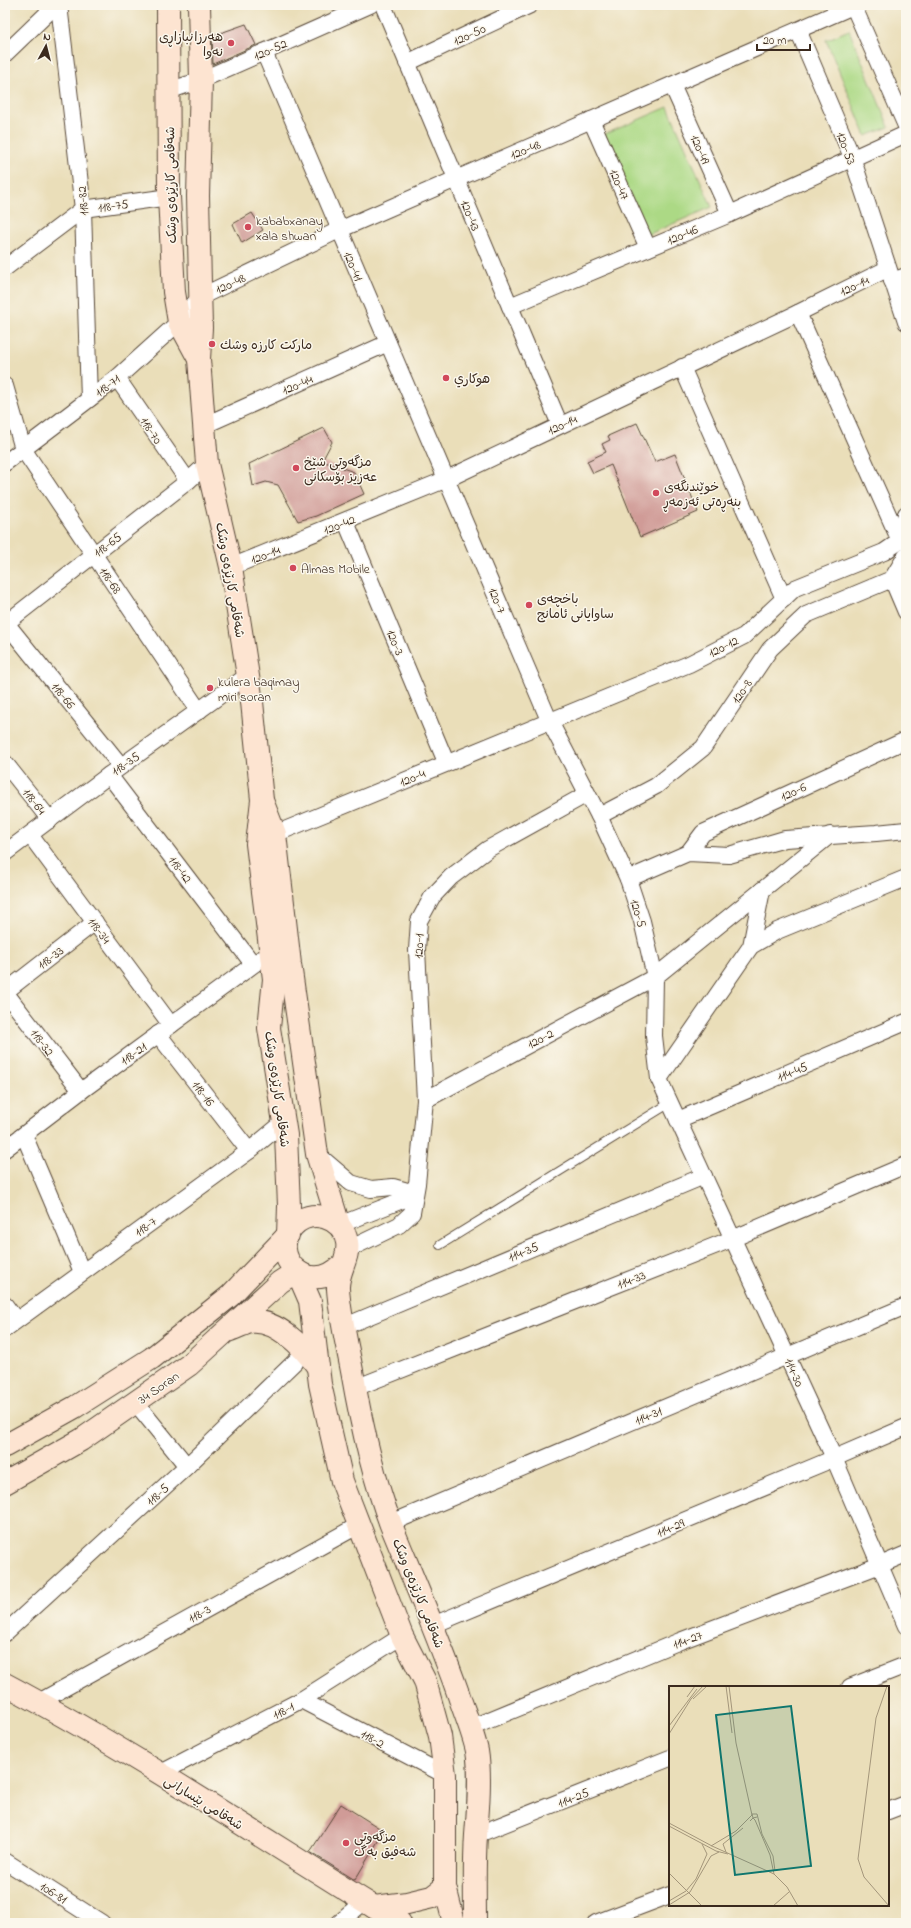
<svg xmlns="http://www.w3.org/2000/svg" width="911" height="1928" viewBox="0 0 911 1928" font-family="'Indie Flower','Playpen Sans Arabic',sans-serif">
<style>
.green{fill:#acd985;stroke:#748252}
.building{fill:#d09b97}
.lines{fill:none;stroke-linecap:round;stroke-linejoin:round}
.lane-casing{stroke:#554535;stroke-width:10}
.street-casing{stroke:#554535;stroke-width:18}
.secondary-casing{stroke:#554535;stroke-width:24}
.lane{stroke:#fff;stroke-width:8}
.street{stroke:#fff;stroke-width:16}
.secondary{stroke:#fde4d1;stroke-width:22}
.poi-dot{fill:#d1495b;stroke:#fbf7ec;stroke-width:1.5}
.labels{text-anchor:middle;stroke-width:3;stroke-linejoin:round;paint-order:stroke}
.street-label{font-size:13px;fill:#3b2a1e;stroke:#fbf7ec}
.poi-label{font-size:13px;fill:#3b2a1e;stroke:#fbf7ec;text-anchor:start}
.inset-road{fill:none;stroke:#a4967b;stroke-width:1}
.view{fill:#0f766e;fill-opacity:0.15;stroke:#0f766e;stroke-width:2}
.inset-edge{fill:none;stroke:#3b2a1e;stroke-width:2}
</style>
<rect width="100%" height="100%" fill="#fbf7ec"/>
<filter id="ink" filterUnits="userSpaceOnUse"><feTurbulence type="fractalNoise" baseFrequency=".025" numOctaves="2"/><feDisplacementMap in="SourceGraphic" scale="8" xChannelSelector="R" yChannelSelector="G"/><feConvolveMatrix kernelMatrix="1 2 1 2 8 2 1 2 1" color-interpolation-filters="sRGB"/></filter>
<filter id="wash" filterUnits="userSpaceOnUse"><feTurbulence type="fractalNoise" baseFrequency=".012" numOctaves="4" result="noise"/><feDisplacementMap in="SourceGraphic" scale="16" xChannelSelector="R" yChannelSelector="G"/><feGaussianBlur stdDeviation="0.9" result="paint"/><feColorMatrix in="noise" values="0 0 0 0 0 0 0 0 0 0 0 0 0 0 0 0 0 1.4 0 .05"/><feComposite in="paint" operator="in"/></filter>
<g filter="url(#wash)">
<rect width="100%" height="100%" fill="#eadeb9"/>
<g class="green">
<path d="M 849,30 L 889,127 L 866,136 L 826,40 Z"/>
<path d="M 668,107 L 712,207 L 647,235 L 603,135 Z"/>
</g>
<g id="blocks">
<g class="building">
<path d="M 246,24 L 256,45 L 213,64 L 212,36 Z"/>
<path d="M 252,213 L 263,230 L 242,243 L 233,224 Z"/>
<path d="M 637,423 L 655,462 L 675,454 L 698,512 L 640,537 L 611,465 L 593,473 L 587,461 L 606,452 L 602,444 L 610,440 L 608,436 Z"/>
<path d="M 324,428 L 332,442 L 322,461 L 354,472 L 364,494 L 316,516 L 298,521 L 278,485 L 266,482 L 253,486 L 249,464 Z"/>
<path d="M 341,1804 L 384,1831 L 355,1880 L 310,1852 Z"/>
</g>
</g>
</g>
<g filter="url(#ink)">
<use href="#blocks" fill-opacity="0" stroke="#554535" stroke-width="1"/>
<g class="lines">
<g class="lane-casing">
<path id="lane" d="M 440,1245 L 670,1103"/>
</g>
<g class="street-casing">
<g id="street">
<path d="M 59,5 L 83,209 L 89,399"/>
<path d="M 383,5 L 560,425"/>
<path d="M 853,5 L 906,126"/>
<path d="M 798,30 L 852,157 L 906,322"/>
<path d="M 264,52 L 549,720 L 599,816 L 628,879 L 642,921 L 655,977 L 654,1036 L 659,1079 L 834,1458 L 906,1626"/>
<path d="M 5,54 L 56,5"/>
<path d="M 407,63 L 530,5"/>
<path d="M 672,85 L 730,214"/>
<path d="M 168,91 L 201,80 L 370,5"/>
<path d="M 591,120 L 648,248"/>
<path d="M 5,268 L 83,209 L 169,197"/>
<path d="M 892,281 L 906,276"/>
<path d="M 510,306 L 730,214 L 906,134"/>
<path d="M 798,313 L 900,541"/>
<path d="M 682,367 L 784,599"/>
<path d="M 117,378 L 188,481"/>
<path d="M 5,386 L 23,449 L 199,711"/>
<path d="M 205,425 L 388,343"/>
<path d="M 5,463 L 117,378 L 179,322 L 200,297 L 339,230 L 853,6"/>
<path d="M 346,522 L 446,762"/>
<path d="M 231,567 L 447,479 L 798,313 L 887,269"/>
<path d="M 892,579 L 906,612"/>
<path d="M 892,579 L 906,556"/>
<path d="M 6,623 L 121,766"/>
<path d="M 5,624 L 188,481 L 207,464"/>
<path d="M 5,763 L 50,820"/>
<path d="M 109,775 L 253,964"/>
<path d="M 599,816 L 656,786 L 703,748 L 770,649 L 806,615 L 892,579 L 906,579"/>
<path d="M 275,834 L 689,664 L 744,636 L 795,588 L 884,552 L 900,541 L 906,514"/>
<path d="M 30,835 L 171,1025"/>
<path d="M 5,853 L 109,775 L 247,676"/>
<path d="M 688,853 L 703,833 L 906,740"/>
<path d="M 628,879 L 688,853 L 729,855 L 785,839 L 876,833 L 906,830"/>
<path d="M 751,946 L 762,890"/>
<path d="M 5,992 L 81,1091"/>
<path d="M 5,992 L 95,922"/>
<path d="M 158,1034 L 249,1151"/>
<path d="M 659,1079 L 751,946 L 777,931 L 906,878"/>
<path d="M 425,1100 L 655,977 L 830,835"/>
<path d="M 678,1120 L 906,1022"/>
<path d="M 24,1135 L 82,1272"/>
<path d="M 5,1149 L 81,1091 L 261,959"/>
<path d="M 317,1154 L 351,1183 L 371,1189 L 393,1187 L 411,1192"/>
<path d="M 339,1225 L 405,1199 L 416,1186"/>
<path d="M 347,1250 L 399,1225 L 412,1213 L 417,1184 L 425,1100 L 417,950 L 419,921 L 432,897 L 451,877 L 488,849 L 587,794"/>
<path d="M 5,1305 L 16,1320"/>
<path d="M 343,1327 L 704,1176"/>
<path d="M 5,1329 L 249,1151 L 284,1122"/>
<path d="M 355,1388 L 732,1239 L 906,1165"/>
<path d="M 135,1402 L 187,1466"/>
<path d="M 391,1523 L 906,1306"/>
<path d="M 433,1625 L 823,1463 L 906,1427"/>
<path d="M 5,1633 L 187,1466 L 306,1351"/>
<path d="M 850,1687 L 906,1665"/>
<path d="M 301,1700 L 445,1775"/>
<path d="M 39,1702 L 359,1525"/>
<path d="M 470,1728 L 680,1641 L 880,1565 L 906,1554"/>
<path d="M 159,1774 L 301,1700 L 402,1636"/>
<path d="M 888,1811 L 906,1804"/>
<path d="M 476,1835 L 670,1758"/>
<path d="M 5,1861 L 102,1923"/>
<path d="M 339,1923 L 365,1901"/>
<path d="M 596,1923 L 670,1895"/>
</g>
</g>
<g class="secondary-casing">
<g id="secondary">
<path d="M 168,5 L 169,197 L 174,292 L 179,322 L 199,359"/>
<path d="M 263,803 L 275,834 L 290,964 L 317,1154 L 339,1225"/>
<path d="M 342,1265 C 308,1299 267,1255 293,1226 C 311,1207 343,1217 347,1242 C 350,1258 337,1272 338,1289 C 340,1317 347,1344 352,1371 C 361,1423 372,1475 391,1525 C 414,1581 438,1636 458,1693 C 464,1712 473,1732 477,1751 C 481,1775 478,1810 476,1835 C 474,1864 475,1894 475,1923"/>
<path d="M 230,1330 C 236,1328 244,1324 250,1322 C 276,1318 304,1348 318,1367"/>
<path d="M 5,1446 L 75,1407 L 152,1358 L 230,1296 L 288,1235 L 289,1206 L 286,1135 L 269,1028 L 274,979 L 257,844 L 262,800 L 252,702 L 231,567 L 207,464 L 199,359 L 201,328 L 198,196 L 201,80 L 199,5"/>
<path d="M 5,1483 L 81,1440 L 189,1365 L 280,1282 L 297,1271 L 310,1301 L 320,1384 L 342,1481 L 402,1636 L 425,1681 L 440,1736 L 445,1775 L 445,1887 L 454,1923"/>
<path d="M 5,1684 C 140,1756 269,1843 400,1923"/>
<path d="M 374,1907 L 407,1903 L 432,1897 L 445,1887"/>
</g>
</g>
<use href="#lane" class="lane"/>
<use href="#street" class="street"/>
<use href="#secondary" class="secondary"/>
</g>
</g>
<g class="poi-dot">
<circle cx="231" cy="43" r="4"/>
<circle cx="248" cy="227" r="4"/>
<circle cx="212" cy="344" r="4"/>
<circle cx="446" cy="378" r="4"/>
<circle cx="296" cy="468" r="4"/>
<circle cx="656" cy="493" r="4"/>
<circle cx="293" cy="568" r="4"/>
<circle cx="529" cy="605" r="4"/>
<circle cx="210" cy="688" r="4"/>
<circle cx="346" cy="1843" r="4"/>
</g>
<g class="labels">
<g class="street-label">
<text transform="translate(469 34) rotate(-25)" y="5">120-50</text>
<text transform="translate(270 49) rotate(-24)" y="5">120-52</text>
<text transform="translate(847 148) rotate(69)" y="5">120-53</text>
<text transform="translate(525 149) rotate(-23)" y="5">120-48</text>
<text transform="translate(701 149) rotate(66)" y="5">120-49</text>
<text transform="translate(620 184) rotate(66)" y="5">120-47</text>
<text transform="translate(170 185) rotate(-91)" y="5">شەقامی کارێزەی وشک</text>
<text transform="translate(82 201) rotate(-95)" y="5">118-82</text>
<text transform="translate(113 205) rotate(-8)" y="5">118-75</text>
<text transform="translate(471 215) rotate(67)" y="5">120-43</text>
<text transform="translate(682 234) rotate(-23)" y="5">120-46</text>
<text transform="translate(354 266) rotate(66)" y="5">120-41</text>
<text transform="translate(230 283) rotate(-26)" y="5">120-48</text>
<text transform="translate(854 285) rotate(-26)" y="5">120-14</text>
<text transform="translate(297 384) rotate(-24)" y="5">120-44</text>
<text transform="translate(107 385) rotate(-38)" y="5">118-71</text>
<text transform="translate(562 424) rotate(-25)" y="5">120-14</text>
<text transform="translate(152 430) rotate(56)" y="5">118-70</text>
<text transform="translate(339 524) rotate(-22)" y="5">120-42</text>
<text transform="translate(107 544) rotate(-38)" y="5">118-65</text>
<text transform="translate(265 554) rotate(-22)" y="5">120-14</text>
<text transform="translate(111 580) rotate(56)" y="5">118-68</text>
<text transform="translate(231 580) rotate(80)" y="5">شەقامی کارێزەی وشک</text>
<text transform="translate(498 600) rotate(67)" y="5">120-7</text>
<text transform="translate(396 642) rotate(67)" y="5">120-3</text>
<text transform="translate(723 646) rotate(-27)" y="5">120-12</text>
<text transform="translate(741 691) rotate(-56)" y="5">120-8</text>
<text transform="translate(64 695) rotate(51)" y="5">118-66</text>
<text transform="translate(125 763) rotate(-35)" y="5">118-35</text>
<text transform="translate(412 777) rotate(-23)" y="5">120-4</text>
<text transform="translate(793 791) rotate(-25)" y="5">120-6</text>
<text transform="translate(35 801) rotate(52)" y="5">118-64</text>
<text transform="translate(181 869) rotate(53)" y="5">118-42</text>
<text transform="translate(639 913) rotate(73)" y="5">120-5</text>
<text transform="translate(100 930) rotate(53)" y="5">118-34</text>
<text transform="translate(418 946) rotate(-88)" y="5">120-1</text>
<text transform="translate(50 957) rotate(-38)" y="5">118-33</text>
<text transform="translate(540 1038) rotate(-28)" y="5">120-2</text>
<text transform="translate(43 1042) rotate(53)" y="5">118-32</text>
<text transform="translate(133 1053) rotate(-36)" y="5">118-21</text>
<text transform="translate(792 1071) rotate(-23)" y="5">114-45</text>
<text transform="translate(278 1089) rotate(82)" y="5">شەقامی کارێزەی وشک</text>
<text transform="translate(204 1093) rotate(52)" y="5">118-16</text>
<text transform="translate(145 1226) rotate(-36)" y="5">118-7</text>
<text transform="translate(523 1251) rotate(-23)" y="5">114-35</text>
<text transform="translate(631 1279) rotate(-22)" y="5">114-33</text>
<text transform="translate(795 1372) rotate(66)" y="5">114-30</text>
<text transform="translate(158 1387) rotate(-35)" y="5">34 Soran</text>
<text transform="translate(648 1415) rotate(-23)" y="5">114-31</text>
<text transform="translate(157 1494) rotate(-43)" y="5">118-5</text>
<text transform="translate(670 1527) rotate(-23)" y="5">114-29</text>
<text transform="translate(419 1593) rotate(68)" y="5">شەقامی کارێزەی وشک</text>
<text transform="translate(199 1613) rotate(-29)" y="5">118-3</text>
<text transform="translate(687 1639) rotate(-21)" y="5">114-27</text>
<text transform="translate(283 1710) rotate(-28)" y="5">118-1</text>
<text transform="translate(373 1738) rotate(28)" y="5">118-2</text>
<text transform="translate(573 1797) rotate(-22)" y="5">114-25</text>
<text transform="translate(204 1802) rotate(32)" y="5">شەقامی بێسارانی</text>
<text transform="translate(54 1892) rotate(32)" y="5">106-81</text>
</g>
<g class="poi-label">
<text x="223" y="41" text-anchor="end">هەرزانبازاڕی<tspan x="223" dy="15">نەوا</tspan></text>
<text x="256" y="225">kababxanay<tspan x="256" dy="15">xala shwan</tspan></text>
<text x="220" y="349">ماركت كارزه وشك</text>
<text x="454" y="383">هوكاري</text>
<text x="304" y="466">مزگەوتی شێخ<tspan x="304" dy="15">عەزیز بۆسکانی</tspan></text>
<text x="664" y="491">خوێندنگەی<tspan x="664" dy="15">بنەڕەتی ئەزمەڕ</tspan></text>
<text x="301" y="573">Almas Mobile</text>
<text x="537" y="603">باخچەی<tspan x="537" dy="15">ساوایانی ئامانج</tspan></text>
<text x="218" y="686">kulera baqimay<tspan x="218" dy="15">miri soran</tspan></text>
<text x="354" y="1841">مزگەوتی<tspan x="354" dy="15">شەفیق بەگ</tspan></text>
</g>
</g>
<g transform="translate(669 1686)">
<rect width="220" height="220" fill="#eadeb9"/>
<path class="inset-road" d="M 57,0 L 63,47M 218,0 L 207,32 L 189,173 L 195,191 L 220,220M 18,11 L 26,0M 24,13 L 38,0M 0,40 L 28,3M 0,48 L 22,13 L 34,0M 88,131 L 84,132 L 83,128 L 88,128 L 93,148 L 104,170 L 106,185M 81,135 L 84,132 L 86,134 L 101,169 L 105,188 L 118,201 L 129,220M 0,137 L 43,160 L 105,188M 0,140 L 47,165 L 59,168M 42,160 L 67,145 L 83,129 L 67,57 L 60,0M 57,166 L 54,158 L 74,142M 0,187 L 33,220M 0,215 L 17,205 L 27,193 L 38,168 L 33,158M 0,219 L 21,206 L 42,170 L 50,166M 104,220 L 120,206"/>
<path class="view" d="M 122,20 L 142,180 L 66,189 L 47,29 Z"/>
<rect width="220" height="220" class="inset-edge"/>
</g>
<rect width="911" height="1928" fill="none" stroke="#fbf7ec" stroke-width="20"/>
<g transform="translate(46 46) rotate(7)" stroke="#fbf7ec" stroke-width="3" paint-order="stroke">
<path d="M0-3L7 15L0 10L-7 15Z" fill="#3b2a1e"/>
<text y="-6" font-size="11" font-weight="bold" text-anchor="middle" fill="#3b2a1e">N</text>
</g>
<path d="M757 44v6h53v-6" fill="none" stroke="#3b2a1e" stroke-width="2"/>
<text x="763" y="44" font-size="12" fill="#3b2a1e" stroke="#fbf7ec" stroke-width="3" paint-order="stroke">20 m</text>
</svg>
